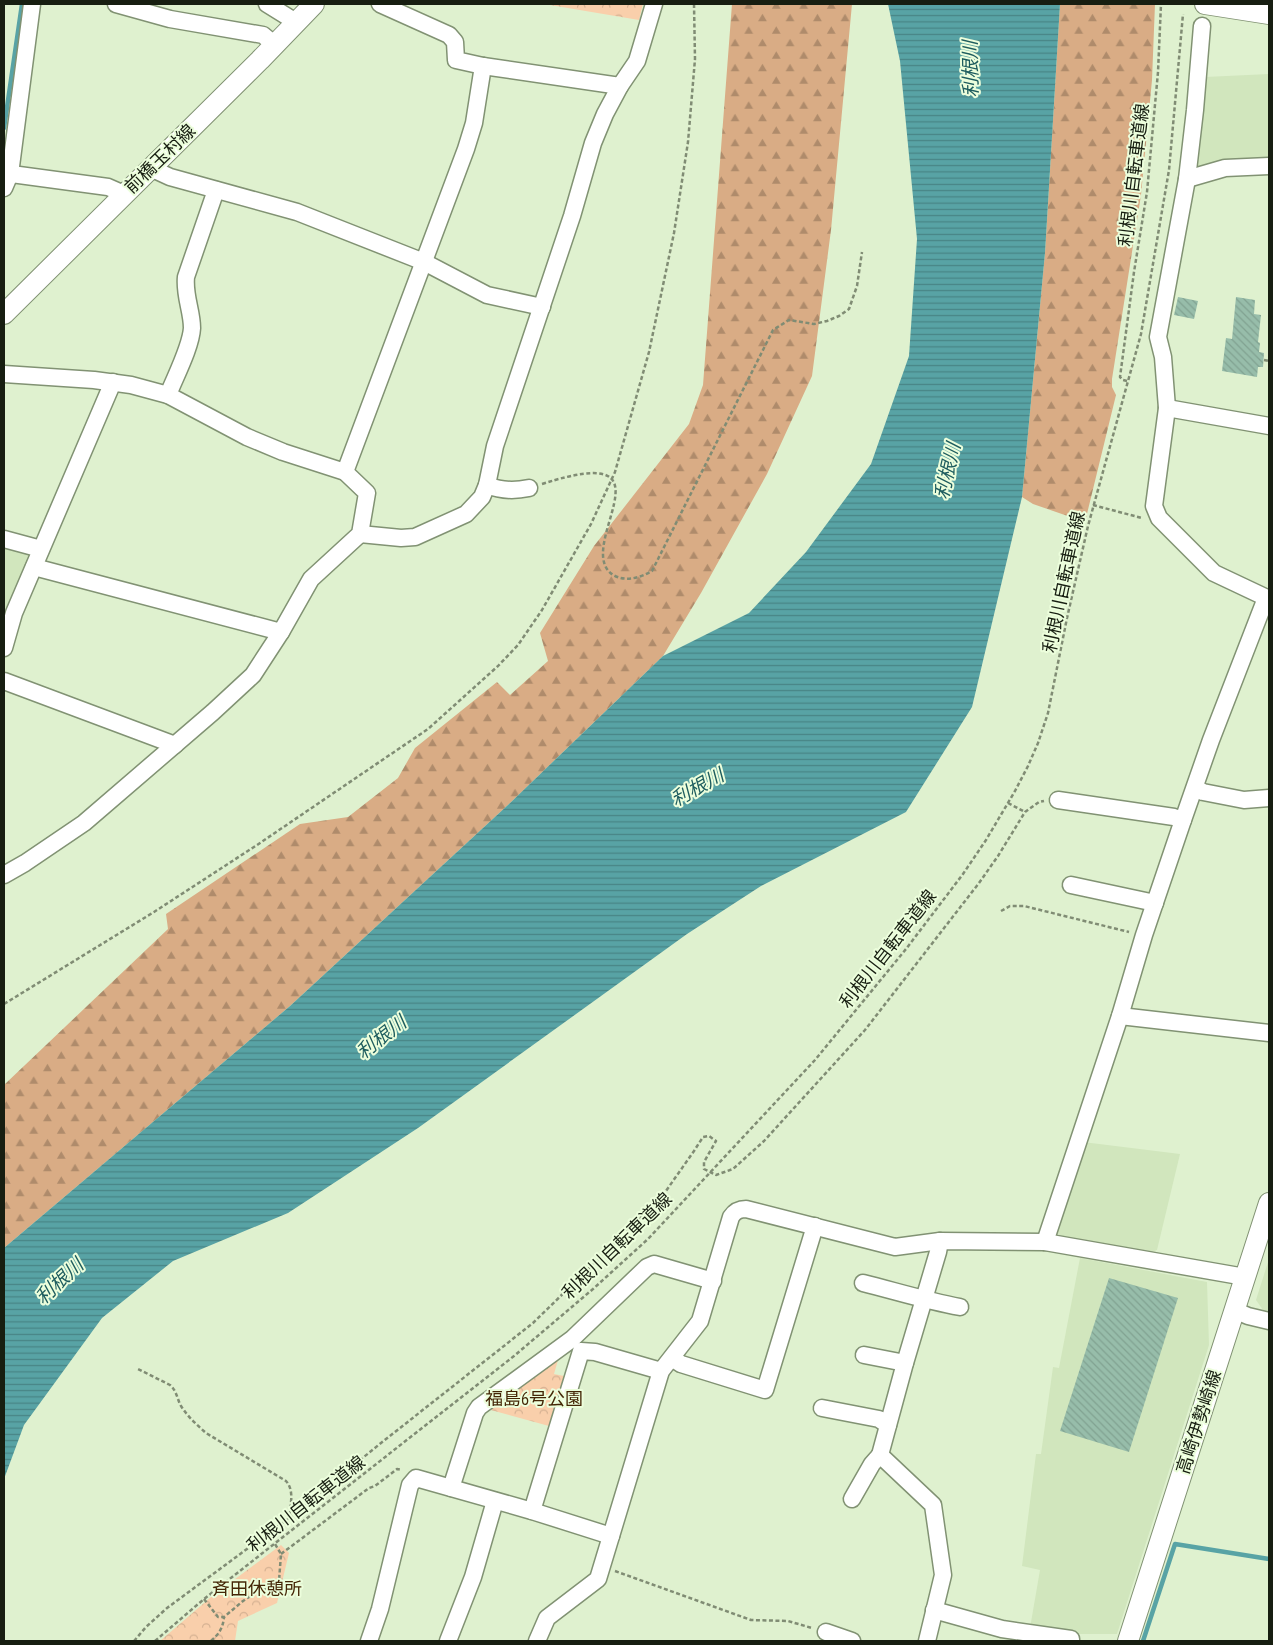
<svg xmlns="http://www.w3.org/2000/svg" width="1273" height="1645" viewBox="0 0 1273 1645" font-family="'PT Sans Narrow','Noto Sans JP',sans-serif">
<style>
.built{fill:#d1e6bd}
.forest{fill:url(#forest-firs)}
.park{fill:url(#park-crowns)}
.water{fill:url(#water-rules)}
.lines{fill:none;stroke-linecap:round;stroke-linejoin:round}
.stream{stroke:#58a3a5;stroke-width:4.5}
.building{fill:url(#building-back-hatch)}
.minor-casing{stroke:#819273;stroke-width:19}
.major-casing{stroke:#819273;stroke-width:22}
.path{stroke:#808c74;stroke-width:2.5;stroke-dasharray:4 2.5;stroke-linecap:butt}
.minor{stroke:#fff;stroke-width:16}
.major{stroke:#fff;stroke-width:20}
.labels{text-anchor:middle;stroke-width:4;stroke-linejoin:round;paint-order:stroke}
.street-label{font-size:18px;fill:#171e11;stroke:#ecfedc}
.park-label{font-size:18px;fill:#442606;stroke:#ecfedc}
.water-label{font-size:19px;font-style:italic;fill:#1d5c5e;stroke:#ecfedc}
</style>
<defs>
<pattern id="forest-firs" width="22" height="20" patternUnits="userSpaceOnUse" patternTransform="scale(1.25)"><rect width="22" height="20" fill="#d9ac85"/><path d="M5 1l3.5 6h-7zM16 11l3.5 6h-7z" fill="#af8b6b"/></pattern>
<pattern id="park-crowns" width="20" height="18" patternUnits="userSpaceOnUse" patternTransform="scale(1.25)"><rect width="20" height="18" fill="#f9cfab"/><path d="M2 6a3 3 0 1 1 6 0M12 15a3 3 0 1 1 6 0" fill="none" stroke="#d5b192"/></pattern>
<pattern id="water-rules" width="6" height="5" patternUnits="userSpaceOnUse" patternTransform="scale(1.25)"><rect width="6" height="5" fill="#58a3a5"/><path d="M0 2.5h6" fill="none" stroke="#488485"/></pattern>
<pattern id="building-back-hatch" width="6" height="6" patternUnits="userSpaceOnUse" patternTransform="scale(1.25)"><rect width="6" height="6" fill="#97bdaa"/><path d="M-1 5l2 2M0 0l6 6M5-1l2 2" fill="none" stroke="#81a291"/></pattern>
</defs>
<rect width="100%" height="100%" fill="#dff1cf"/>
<g class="built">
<path d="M 1269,74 L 1269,163 L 1195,172 L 1205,77 Z"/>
<path d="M 4,544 L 33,553 L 9,611 L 4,610 Z"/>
<path d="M 1083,1142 L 1180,1154 L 1157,1250 L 1147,1254 L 1073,1243 L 1055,1232 Z"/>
<path d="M 1080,1258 L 1207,1282 L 1209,1345 L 1117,1634 L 1064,1634 L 1030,1628 L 1040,1570 L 1022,1566 L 1036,1454 L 1041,1454 L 1053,1367 L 1059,1368 Z"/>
<path d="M 1269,1259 L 1269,1311 L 1263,1310 L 1256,1300 Z"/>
</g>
<g class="forest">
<path d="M 732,4 L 852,4 L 831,230 L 812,376 L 767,474 L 701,593 L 663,656 L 509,804 L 290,1006 L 4,1248 L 4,1085 L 168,929 L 166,914 L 300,824 L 348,817 L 398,778 L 415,748 L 497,682 L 510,695 L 548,661 L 540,633 L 594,546 L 689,424 L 703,385 Z"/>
<path d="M 1060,4 L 1155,4 L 1152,80 L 1141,195 L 1112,379 L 1112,387 L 1116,395 L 1085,522 L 1033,504 L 1022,497 L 1045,253 Z"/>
</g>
<g class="park">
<path d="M 544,4 L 643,4 L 639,20 Z"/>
<path d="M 560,1353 L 554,1374 L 564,1376 L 549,1426 L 487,1409 Z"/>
<path d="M 281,1545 L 289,1553 L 277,1603 L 238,1621 L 235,1641 L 160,1641 L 211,1597 Z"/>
</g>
<path class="water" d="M 888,4 L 1060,4 L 1045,253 L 1022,497 L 972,707 L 906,812 L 761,886 L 687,934 L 418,1128 L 288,1213 L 173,1261 L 102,1318 L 24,1425 L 4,1479 L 4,1248 L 290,1006 L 509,804 L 663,656 L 749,613 L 806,552 L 871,464 L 909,356 L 917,239 L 900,61 Z"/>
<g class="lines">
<g class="stream">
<path d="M 4,128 L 22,4"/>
<path d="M 1143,1641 L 1175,1544 L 1269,1559"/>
</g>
</g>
<g class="building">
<path d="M 1178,297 L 1198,301 L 1194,319 L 1174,315 Z"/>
<path d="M 1236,297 L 1255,300 L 1254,314 L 1261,315 L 1258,342 L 1260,343 L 1259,352 L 1264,353 L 1263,367 L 1258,367 L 1257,377 L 1222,371 L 1226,338 L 1232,339 Z"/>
<path d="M 1109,1278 L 1178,1298 L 1129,1452 L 1060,1431 Z"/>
</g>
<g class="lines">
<g class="minor-casing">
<g id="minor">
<path d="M 116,4 L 170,19 L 263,35 L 275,45"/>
<path d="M 267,4 L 296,22"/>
<path d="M 380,4 L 449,35 L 455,42 L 456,60 L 483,66 L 620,86"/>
<path d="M 1202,26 L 1195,110 L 1187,179 L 1158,337 L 1163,357 L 1167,408 L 1154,506 L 1159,518 L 1214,573 L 1269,599"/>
<path d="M 153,167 L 157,171 L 170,177 L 297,212 L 424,262 L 487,295 L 542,307"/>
<path d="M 4,173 L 108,187 L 124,194"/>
<path d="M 1187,179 L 1225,168 L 1269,166"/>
<path d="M 4,188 L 10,174 L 32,4"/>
<path d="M 4,374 L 94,380 L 131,385 L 168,395 L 247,437 L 283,452 L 345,472 L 367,493 L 360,534 L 311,579 L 281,632 L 253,675 L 213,712 L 84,823 L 25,863 L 4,875"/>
<path d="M 168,395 C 175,377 191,347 192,328 C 192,311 184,295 186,277 L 216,190"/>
<path d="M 1167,408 L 1269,426"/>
<path d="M 345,472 L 466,149 L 474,123 L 483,66"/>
<path d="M 487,485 C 501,491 515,491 529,488"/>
<path d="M 360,534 L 401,538 L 415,537 L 466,514 L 482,497 L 487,485 L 495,446 L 572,216 L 593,143 L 605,114 L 620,86 L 637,61 L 654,4"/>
<path d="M 4,539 L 41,549"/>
<path d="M 34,567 L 281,632"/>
<path d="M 4,648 L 14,613 L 113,382"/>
<path d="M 4,681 L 175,745"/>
<path d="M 1195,788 L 1203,792 L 1244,800 L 1269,798"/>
<path d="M 1058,800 L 1174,817 L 1183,820"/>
<path d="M 1071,885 L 1155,903"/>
<path d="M 1120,1016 L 1269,1033"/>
<path d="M 1045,1242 L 1120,1016 L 1144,935 L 1183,820 L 1211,740 L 1266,598"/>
<path d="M 863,1283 C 895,1291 927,1301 960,1307"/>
<path d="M 1234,1310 L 1248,1316 L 1269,1321"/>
<path d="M 864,1355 L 905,1363"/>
<path d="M 672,1358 L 681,1364 L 765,1390 L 815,1226"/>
<path d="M 822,1408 L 879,1419 L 888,1425"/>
<path d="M 451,1488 L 475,1413 L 479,1407 L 572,1339 L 647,1267 L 654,1264 L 713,1281"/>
<path d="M 852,1499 L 872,1464 L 880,1455"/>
<path d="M 532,1511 L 581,1351 L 595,1352 L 661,1371"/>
<path d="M 934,1610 L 1002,1629 L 1071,1639"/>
<path d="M 826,1632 L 852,1641"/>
<path d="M 369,1641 L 380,1609 L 410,1485 L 416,1478 L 532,1511 L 611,1536"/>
<path d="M 448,1641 L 473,1577 L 495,1501"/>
<path d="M 537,1641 L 547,1618 L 598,1579 L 661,1371 L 700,1321 L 731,1217 C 735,1211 739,1209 746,1209 L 895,1247 L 940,1241 L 1045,1242 L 1245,1277"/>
<path d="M 927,1641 L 943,1575 L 933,1505 L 880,1455 L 905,1363 L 938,1252 L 940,1241"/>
</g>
</g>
<g class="major-casing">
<g id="major">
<path d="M 1205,4 L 1269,14"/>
<path d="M 4,314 L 260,60 L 314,4"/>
<path d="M 1128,1641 L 1269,1203"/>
</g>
</g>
<g class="path">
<path d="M 1264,360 L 1269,361"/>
<path d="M 1127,381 L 1123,380 L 1120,377 L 1134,272 L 1147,192 L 1158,72 L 1161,4"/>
<path d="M 542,484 C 684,438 568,551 615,576 C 628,582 641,577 652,571 L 773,330 L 789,320 L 814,324 L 827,321 L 839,316 L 849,309 L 857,286 L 862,252"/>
<path d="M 1093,505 L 1142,518"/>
<path d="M 1008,803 L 1025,812"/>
<path d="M 1001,911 L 1010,906 L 1024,906 L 1129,932"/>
<path d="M 4,1004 L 154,912 L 257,845 L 428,729 L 498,666 L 518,645 L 542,610 L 591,524 L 615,472 L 649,352 L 674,233 L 688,142 L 695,59 L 694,4"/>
<path d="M 289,1518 L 381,1443 L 533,1323 L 661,1198 L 694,1151 L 703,1137 L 709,1136 L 716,1141 L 704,1162 L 704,1169 L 716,1175 L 733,1169 L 764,1141 L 865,1030 L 979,883 L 998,856 L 1025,812 L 1039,802 L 1044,801"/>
<path d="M 281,1554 L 369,1488 L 375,1486 L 397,1469 L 402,1470"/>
<path d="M 615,1571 L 751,1620 L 788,1621 L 812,1628"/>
<path d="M 204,1599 L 218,1617 L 224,1617 L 243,1601 L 258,1591 L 272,1587 L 279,1581 L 281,1554 L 275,1544"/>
<path d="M 134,1641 L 146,1627 L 167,1608 L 289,1518 C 290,1506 295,1491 286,1481 L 206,1433 C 197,1425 188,1417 181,1406 C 177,1399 177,1391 170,1385 L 136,1368"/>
<path d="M 155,1641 L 204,1599 L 514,1356 L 593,1289 L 648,1239 L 815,1060 L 906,949 L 963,874 L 986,840 L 1015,791 L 1028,766 L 1038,743 L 1048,713 L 1067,618 L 1088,526 L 1141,334 L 1169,170 L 1183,14"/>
<path d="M 211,1641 C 219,1634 223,1628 224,1617"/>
</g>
<use href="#minor" class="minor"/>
<use href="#major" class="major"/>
</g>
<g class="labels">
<g class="street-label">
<text transform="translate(160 159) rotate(-44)" y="6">前橋玉村線</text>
<text transform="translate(1134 175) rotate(-83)" y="6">利根川自転車道線</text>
<text transform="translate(1064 582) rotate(-78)" y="6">利根川自転車道線</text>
<text transform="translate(888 949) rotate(-52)" y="6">利根川自転車道線</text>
<text transform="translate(617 1246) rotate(-44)" y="6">利根川自転車道線</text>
<text transform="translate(1199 1422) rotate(-72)" y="6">高崎伊勢崎線</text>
<text transform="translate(306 1504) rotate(-38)" y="6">利根川自転車道線</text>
</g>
<g class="park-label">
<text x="534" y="1405">福島6号公園</text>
<text x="257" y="1595">斉田休憩所</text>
</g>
<g class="water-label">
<text transform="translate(970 69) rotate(-91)" y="7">利根川</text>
<text transform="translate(947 471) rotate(-77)" y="7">利根川</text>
<text transform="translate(697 787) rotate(-29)" y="7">利根川</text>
<text transform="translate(381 1037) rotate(-38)" y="7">利根川</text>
<text transform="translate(59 1281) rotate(-43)" y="7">利根川</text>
</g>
</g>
<rect width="1273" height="1645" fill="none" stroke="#171e11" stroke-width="10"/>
</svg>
